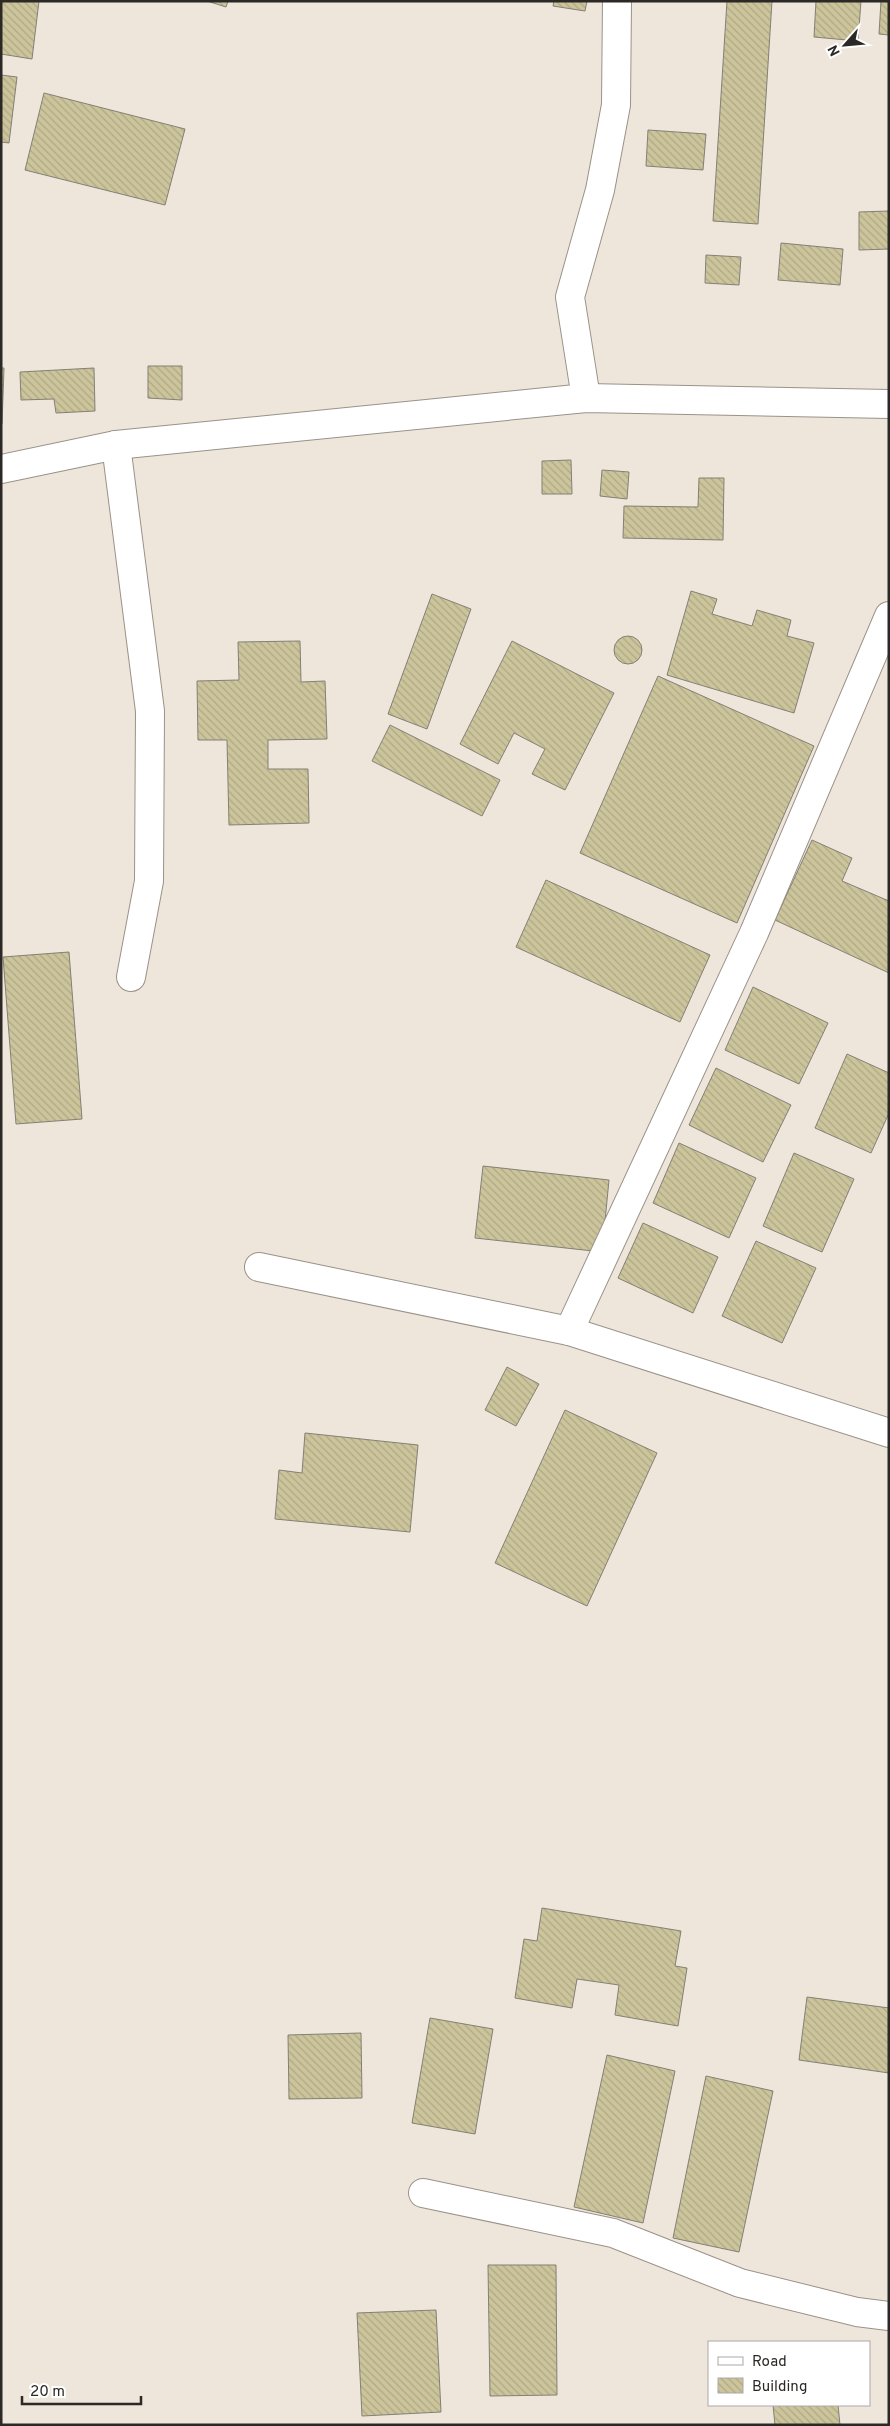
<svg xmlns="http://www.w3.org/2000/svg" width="890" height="2426" viewBox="0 0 890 2426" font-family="Overpass,sans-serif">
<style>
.building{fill:url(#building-back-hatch);stroke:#838076}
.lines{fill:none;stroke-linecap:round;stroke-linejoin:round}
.minor-casing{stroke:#9a9289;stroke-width:30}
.minor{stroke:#fff;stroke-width:28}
</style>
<defs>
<pattern id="building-back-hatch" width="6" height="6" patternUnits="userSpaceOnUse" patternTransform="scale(1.25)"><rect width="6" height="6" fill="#ccc49b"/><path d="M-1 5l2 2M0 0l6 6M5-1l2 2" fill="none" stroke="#afa885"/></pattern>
</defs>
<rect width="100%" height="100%" fill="#eee5db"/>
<g class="building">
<path d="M 1,1 L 39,1 L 32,59 L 1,54 Z"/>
<path d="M 207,1 L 228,1 L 226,7 Z"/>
<path d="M 554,1 L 587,1 L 585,11 L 553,6 Z"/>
<path d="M 727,1 L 772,1 L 758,224 L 713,221 Z"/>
<path d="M 816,1 L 861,1 L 858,41 L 814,37 Z"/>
<path d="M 881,1 L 889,1 L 889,35 L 879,34 Z"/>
<path d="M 1,75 L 17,77 L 9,143 L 1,142 Z"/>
<path d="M 44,93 L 185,129 L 165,205 L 25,170 Z"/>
<path d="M 648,130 L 706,134 L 703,170 L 646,166 Z"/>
<path d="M 889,211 L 889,249 L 859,250 L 859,212 Z"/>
<path d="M 781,243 L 843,249 L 840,285 L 778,280 Z"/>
<path d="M 706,255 L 741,257 L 739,285 L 705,283 Z"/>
<path d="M 148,366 L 182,366 L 182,400 L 148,398 Z"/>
<path d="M 1,368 L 4,368 L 2,424 L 1,424 Z"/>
<path d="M 94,368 L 95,411 L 56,413 L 54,399 L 21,400 L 20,372 Z"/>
<path d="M 571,460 L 572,494 L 542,494 L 542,461 Z"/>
<path d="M 602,470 L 629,472 L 627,499 L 600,496 Z"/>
<path d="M 699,478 L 724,478 L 723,540 L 623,538 L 624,506 L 698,507 Z"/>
<path d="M 691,591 L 717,599 L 712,614 L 752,626 L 757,610 L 791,620 L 787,636 L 814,643 L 794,713 L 667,675 Z"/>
<path d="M 432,594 L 471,609 L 427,729 L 388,714 Z"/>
<circle cx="628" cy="650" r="14"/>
<path d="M 300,641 L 301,682 L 325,681 L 327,739 L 268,740 L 268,769 L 308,769 L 309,823 L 229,825 L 227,740 L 198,740 L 197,681 L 239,680 L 238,642 Z"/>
<path d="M 512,641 L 614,693 L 565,790 L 532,774 L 545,749 L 514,733 L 498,764 L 460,744 Z"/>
<path d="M 658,676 L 814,746 L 737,923 L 580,853 Z"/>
<path d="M 390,725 L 500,780 L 482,816 L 372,761 Z"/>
<path d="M 812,840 L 852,858 L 842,881 L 889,901 L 889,973 L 775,920 Z"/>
<path d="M 546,880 L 710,955 L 680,1022 L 516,947 Z"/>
<path d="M 69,952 L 82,1119 L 16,1124 L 3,957 Z"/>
<path d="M 753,987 L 828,1023 L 799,1084 L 725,1050 Z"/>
<path d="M 847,1054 L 889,1073 L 889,1113 L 871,1153 L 815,1128 Z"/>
<path d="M 716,1068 L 791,1105 L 763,1162 L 689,1125 Z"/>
<path d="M 679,1143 L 756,1178 L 729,1238 L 653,1203 Z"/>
<path d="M 794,1153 L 854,1179 L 822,1252 L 763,1226 Z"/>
<path d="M 483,1166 L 609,1180 L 602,1252 L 475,1238 Z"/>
<path d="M 643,1223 L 718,1257 L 693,1313 L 618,1278 Z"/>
<path d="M 756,1241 L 816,1268 L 782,1343 L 722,1316 Z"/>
<path d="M 507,1367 L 539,1384 L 516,1426 L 485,1410 Z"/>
<path d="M 565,1410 L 657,1453 L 587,1606 L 495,1563 Z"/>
<path d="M 305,1433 L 418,1445 L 410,1532 L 275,1519 L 279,1470 L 302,1473 Z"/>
<path d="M 542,1908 L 681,1931 L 675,1966 L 687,1968 L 678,2026 L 615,2015 L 619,1985 L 577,1979 L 572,2008 L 515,1998 L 524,1939 L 537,1941 Z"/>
<path d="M 807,1997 L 889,2008 L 889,2073 L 799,2060 Z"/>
<path d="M 430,2018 L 493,2029 L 475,2134 L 412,2123 Z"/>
<path d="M 361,2033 L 362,2098 L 289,2099 L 288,2035 Z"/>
<path d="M 607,2055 L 675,2071 L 643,2223 L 574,2207 Z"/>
<path d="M 706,2076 L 773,2091 L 739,2252 L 673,2238 Z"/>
<path d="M 488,2265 L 556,2265 L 557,2395 L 490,2396 Z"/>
<path d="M 436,2310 L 441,2412 L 362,2416 L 357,2313 Z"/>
<path d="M 773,2405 L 838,2405 L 840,2425 L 775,2425 Z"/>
</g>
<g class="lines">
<g class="minor-casing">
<g id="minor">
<path d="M 586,398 L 570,297 L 600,190 L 616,105 L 617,1"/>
<path d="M 116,445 L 150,711 L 149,881 L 131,977"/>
<path d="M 1,469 L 116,445 L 586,398 L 889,404"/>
<path d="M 259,1267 L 569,1331 L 889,1433"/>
<path d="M 569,1331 L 754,933 L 889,616"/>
<path d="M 423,2193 L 613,2233 L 740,2283 L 857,2312 L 889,2316"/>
</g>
</g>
<use href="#minor" class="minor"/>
</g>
<rect width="890" height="2426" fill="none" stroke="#2b2825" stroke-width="5"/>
<rect x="708" y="2341" width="162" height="65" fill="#ffffff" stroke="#aaa9a8"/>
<rect x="718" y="2357" width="25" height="8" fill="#ffffff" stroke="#aaa9a8"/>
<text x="752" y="2366" font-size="15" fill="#2b2825">Road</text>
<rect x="718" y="2378" width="25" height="15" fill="url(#building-back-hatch)" stroke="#aaa9a8"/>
<text x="752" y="2391" font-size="15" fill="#2b2825">Building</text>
<g transform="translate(845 45) rotate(243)" stroke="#ffffff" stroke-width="4" paint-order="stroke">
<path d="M0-4L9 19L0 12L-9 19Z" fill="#2b2825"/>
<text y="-8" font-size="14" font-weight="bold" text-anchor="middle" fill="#2b2825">N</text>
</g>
<path d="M22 2396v8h119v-8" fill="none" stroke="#2b2825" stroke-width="2.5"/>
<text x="30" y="2396" font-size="15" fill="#2b2825" stroke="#ffffff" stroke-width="4" paint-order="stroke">20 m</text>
</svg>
